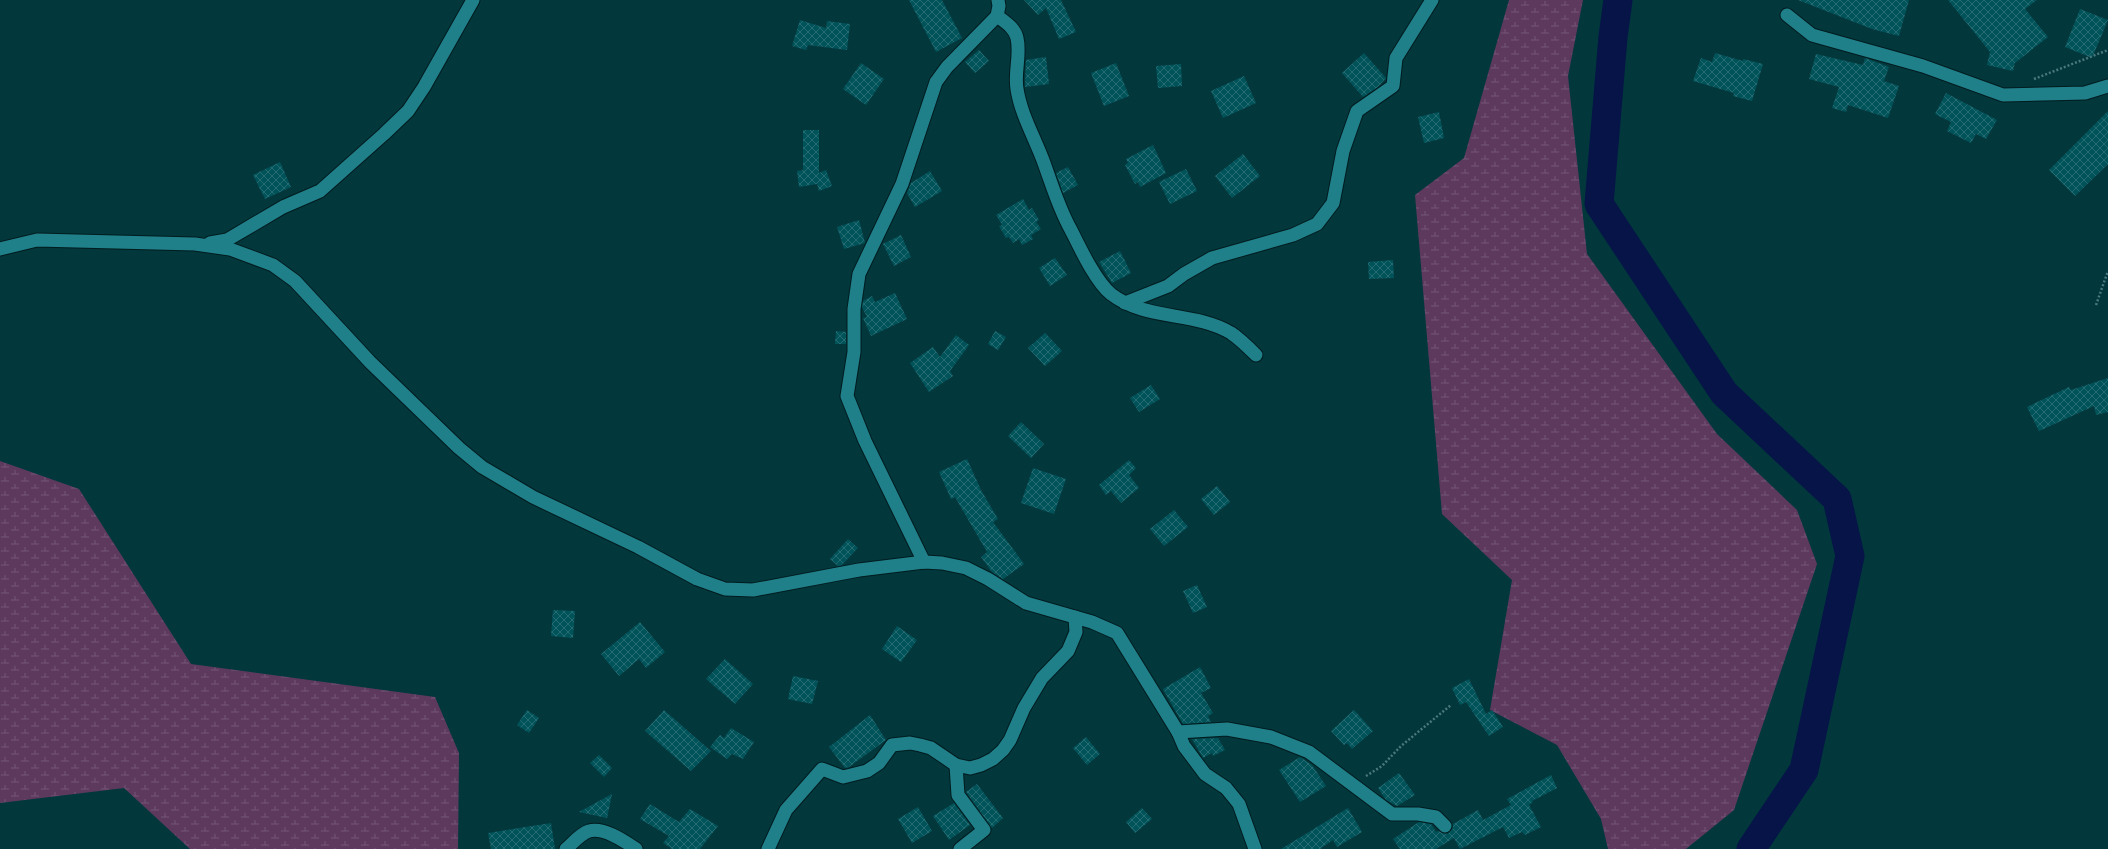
<svg xmlns="http://www.w3.org/2000/svg" width="2108" height="849" viewBox="0 0 2108 849" font-family="'Titillium Web',sans-serif">
<style>
.wetland{fill:url(#wetland-marsh)}
.lines{fill:none;stroke-linecap:round;stroke-linejoin:round}
.river{stroke:#061448;stroke-width:29}
.building{fill:url(#building-cross-hatch)}
.street-casing{stroke:#011c1f;stroke-width:15}
.path{stroke:#49787d;stroke-width:2.5;stroke-dasharray:2 2;stroke-linecap:butt}
.street{stroke:#20808a;stroke-width:13}
</style>
<defs>
<pattern id="wetland-marsh" width="20" height="14" patternUnits="userSpaceOnUse"><rect width="20" height="14" fill="#5d395e"/><path d="M1 5h8M5 5V1M11 12h8M15 12V8" fill="none" stroke="#725575"/></pattern>
<pattern id="building-cross-hatch" width="8" height="8" patternUnits="userSpaceOnUse"><rect width="8" height="8" fill="#01535a"/><path d="M0 0l8 8M0 8l8-8" fill="none" stroke="#246b72"/></pattern>
</defs>
<rect width="100%" height="100%" fill="#02373c"/>
<g class="wetland">
<path d="M 1509,0 L 1583,0 L 1568,76 L 1587,254 L 1717,434 L 1797,510 L 1817,564 L 1734,810 L 1686,849 L 1608,849 L 1601,819 L 1557,745 L 1490,710 L 1512,580 L 1442,514 L 1415,195 L 1464,158 Z"/>
<path d="M 0,461 L 79,489 L 191,664 L 435,697 L 459,753 L 458,849 L 190,849 L 124,788 L 0,803 Z"/>
</g>
<g class="lines">
<path class="river" d="M 1618,0 L 1613,37 L 1599,204 L 1724,393 L 1837,499 L 1850,556 L 1804,770 L 1751,849"/>
</g>
<g class="building">
<path d="M 909,0 L 942,0 L 962,38 L 936,52 Z"/>
<path d="M 1024,0 L 1061,0 L 1076,32 L 1059,39 L 1046,8 L 1038,15 Z"/>
<path d="M 1798,0 L 1909,0 L 1899,36 L 1872,29 Z"/>
<path d="M 1948,0 L 2037,0 L 2025,9 L 2048,37 L 2015,63 L 2013,71 L 1987,65 L 1990,52 Z"/>
<path d="M 2080,9 L 2108,20 L 2092,58 L 2065,47 Z"/>
<path d="M 800,20 L 826,28 L 827,21 L 850,24 L 847,50 L 808,45 L 806,50 L 792,46 Z"/>
<path d="M 979,50 L 989,61 L 975,73 L 965,62 Z"/>
<path d="M 1364,53 L 1386,78 L 1378,87 L 1363,97 L 1342,73 Z"/>
<path d="M 1715,53 L 1743,61 L 1743,59 L 1763,64 L 1752,101 L 1733,96 L 1734,93 L 1693,81 L 1701,58 L 1712,62 Z"/>
<path d="M 1816,54 L 1863,65 L 1865,58 L 1889,67 L 1884,81 L 1899,86 L 1888,118 L 1848,105 L 1846,112 L 1832,108 L 1839,87 L 1809,79 Z"/>
<path d="M 1046,57 L 1049,84 L 1025,87 L 1026,60 Z"/>
<path d="M 861,63 L 884,79 L 866,105 L 843,89 Z"/>
<path d="M 1116,63 L 1129,96 L 1104,106 L 1091,73 Z"/>
<path d="M 1181,64 L 1182,86 L 1158,88 L 1156,66 Z"/>
<path d="M 1244,76 L 1256,103 L 1223,118 L 1211,91 Z"/>
<path d="M 1946,93 L 1997,120 L 1986,139 L 1976,134 L 1971,143 L 1947,131 L 1951,122 L 1935,114 Z"/>
<path d="M 2108,111 L 2108,164 L 2075,196 L 2049,170 Z"/>
<path d="M 1439,112 L 1444,138 L 1424,143 L 1418,117 Z"/>
<path d="M 803,130 L 819,130 L 819,173 L 826,170 L 832,186 L 819,191 L 817,184 L 799,187 L 797,171 L 803,170 Z"/>
<path d="M 1153,145 L 1166,173 L 1140,187 L 1138,182 L 1135,184 L 1125,165 L 1128,163 L 1126,159 Z"/>
<path d="M 1243,154 L 1260,176 L 1232,198 L 1215,176 Z"/>
<path d="M 280,162 L 291,187 L 265,199 L 253,175 Z"/>
<path d="M 1068,167 L 1078,185 L 1063,193 L 1056,173 Z"/>
<path d="M 1186,169 L 1197,191 L 1170,204 L 1159,182 Z"/>
<path d="M 930,171 L 942,191 L 915,207 L 907,193 L 911,183 Z"/>
<path d="M 1023,199 L 1029,210 L 1032,208 L 1039,220 L 1036,222 L 1041,229 L 1031,235 L 1033,239 L 1022,245 L 1019,239 L 1013,243 L 1009,237 L 1006,238 L 999,226 L 1002,225 L 996,215 Z"/>
<path d="M 859,220 L 865,243 L 844,249 L 837,227 Z"/>
<path d="M 901,235 L 911,257 L 894,266 L 883,244 Z"/>
<path d="M 1120,251 L 1131,273 L 1112,283 L 1099,262 Z"/>
<path d="M 1055,258 L 1067,275 L 1050,286 L 1039,268 Z"/>
<path d="M 1393,260 L 1394,278 L 1369,279 L 1368,262 Z"/>
<path d="M 895,293 L 907,319 L 871,336 L 863,318 L 867,317 L 862,307 L 863,301 L 872,296 L 875,302 Z"/>
<path d="M 836,331 L 846,332 L 846,344 L 835,344 Z"/>
<path d="M 995,331 L 1006,337 L 998,350 L 988,344 Z"/>
<path d="M 1045,333 L 1062,351 L 1045,366 L 1028,348 Z"/>
<path d="M 956,335 L 969,345 L 950,371 L 953,376 L 929,392 L 910,363 L 933,347 L 940,357 Z"/>
<path d="M 2108,378 L 2108,412 L 2096,415 L 2094,406 L 2039,431 L 2027,407 L 2069,387 L 2071,390 Z"/>
<path d="M 1151,385 L 1160,399 L 1139,412 L 1130,398 Z"/>
<path d="M 1021,422 L 1044,444 L 1031,458 L 1008,436 Z"/>
<path d="M 967,459 L 981,490 L 998,519 L 993,522 L 1024,564 L 1003,579 L 992,572 L 981,557 L 987,552 L 955,497 L 951,499 L 939,472 Z"/>
<path d="M 1129,460 L 1136,468 L 1129,475 L 1139,488 L 1121,503 L 1111,491 L 1106,495 L 1099,485 Z"/>
<path d="M 1033,468 L 1066,479 L 1054,514 L 1021,503 Z"/>
<path d="M 1217,486 L 1230,502 L 1214,515 L 1201,499 Z"/>
<path d="M 1174,510 L 1188,527 L 1164,546 L 1150,529 Z"/>
<path d="M 848,539 L 858,548 L 842,565 L 838,566 L 830,559 Z"/>
<path d="M 1197,585 L 1207,607 L 1193,613 L 1183,591 Z"/>
<path d="M 553,610 L 575,611 L 573,638 L 551,636 Z"/>
<path d="M 640,622 L 665,652 L 646,668 L 639,659 L 619,676 L 601,654 Z"/>
<path d="M 897,626 L 917,640 L 901,662 L 882,649 Z"/>
<path d="M 725,659 L 753,684 L 735,704 L 706,679 Z"/>
<path d="M 1200,667 L 1211,688 L 1201,693 L 1213,713 L 1208,716 L 1211,722 L 1183,724 L 1163,689 Z"/>
<path d="M 793,676 L 818,681 L 812,704 L 788,699 Z"/>
<path d="M 1469,679 L 1486,714 L 1492,710 L 1503,727 L 1489,736 L 1466,702 L 1460,705 L 1452,688 Z"/>
<path d="M 527,710 L 539,718 L 529,733 L 517,725 Z"/>
<path d="M 664,710 L 711,751 L 691,771 L 645,731 Z"/>
<path d="M 1354,710 L 1373,731 L 1352,749 L 1347,743 L 1344,745 L 1331,731 Z"/>
<path d="M 870,715 L 886,740 L 849,767 L 845,768 L 829,747 Z"/>
<path d="M 731,728 L 754,742 L 743,759 L 732,754 L 727,759 L 710,747 L 720,735 L 724,738 Z"/>
<path d="M 1086,737 L 1100,754 L 1087,765 L 1073,748 Z"/>
<path d="M 1218,738 L 1225,750 L 1213,756 L 1212,753 L 1203,758 L 1192,739 Z"/>
<path d="M 599,755 L 612,768 L 604,777 L 590,763 Z"/>
<path d="M 1300,757 L 1312,765 L 1326,786 L 1300,802 L 1279,770 Z"/>
<path d="M 1399,773 L 1415,795 L 1397,806 L 1386,800 L 1378,788 Z"/>
<path d="M 1551,775 L 1557,788 L 1532,801 L 1533,802 L 1529,805 L 1541,827 L 1525,835 L 1522,832 L 1509,838 L 1503,827 L 1460,849 L 1454,838 L 1436,849 L 1400,849 L 1393,839 L 1419,822 L 1431,824 L 1436,832 L 1438,831 L 1447,834 L 1453,828 L 1453,824 L 1478,810 L 1483,820 L 1511,805 L 1507,799 Z"/>
<path d="M 977,784 L 1003,818 L 992,828 L 966,792 Z"/>
<path d="M 612,794 L 607,818 L 579,812 Z"/>
<path d="M 954,803 L 970,825 L 949,840 L 933,816 Z"/>
<path d="M 650,804 L 679,822 L 690,809 L 718,826 L 700,849 L 672,849 L 663,843 L 669,836 L 640,819 Z"/>
<path d="M 918,807 L 932,831 L 912,843 L 898,819 Z"/>
<path d="M 1142,808 L 1152,819 L 1135,833 L 1126,822 Z"/>
<path d="M 1348,808 L 1362,832 L 1337,847 L 1333,840 L 1320,849 L 1281,849 Z"/>
<path d="M 551,823 L 555,849 L 491,849 L 488,833 Z"/>
</g>
<g class="lines">
<g class="street-casing">
<g id="street">
<path d="M 1787,15 L 1812,35 L 1923,66 L 2003,95 L 2085,93 L 2108,86"/>
<path d="M 997,16 C 1005,22 1015,28 1017,38 C 1021,55 1014,72 1017,89 C 1021,115 1035,138 1044,163 C 1052,185 1059,209 1071,230 C 1080,248 1096,282 1111,294 C 1146,321 1194,311 1231,333 C 1240,339 1248,347 1256,355"/>
<path d="M 210,243 L 227,240 L 283,207 L 320,191 L 384,134 L 408,111 L 424,87 L 473,0"/>
<path d="M 0,249 L 37,240 L 195,244 L 230,249 L 273,265 L 295,281 L 370,362 L 459,448 L 482,467 L 533,497 L 638,547 L 697,579 L 725,589 L 753,590 L 859,570 L 924,562 L 942,563 L 966,568 L 988,579 L 1026,603 L 1092,622 L 1117,633 L 1178,732 L 1184,746 L 1205,774 L 1226,788 L 1239,804 L 1255,849"/>
<path d="M 1125,303 L 1168,286 L 1184,274 L 1212,258 L 1293,235 L 1317,224 L 1333,203 L 1343,151 L 1357,111 L 1393,86 L 1396,58 L 1432,0"/>
<path d="M 924,562 L 865,441 L 847,396 L 854,352 L 854,309 L 859,274 L 902,184 L 936,82 L 947,67 L 997,16 L 999,6 L 998,0"/>
<path d="M 1178,732 L 1227,729 L 1271,737 L 1309,752 L 1392,814 L 1418,814 L 1436,817 L 1445,826"/>
<path d="M 956,765 L 958,795 L 984,830 L 960,849"/>
<path d="M 566,849 C 573,843 580,834 589,831 C 604,827 624,841 636,849"/>
<path d="M 768,849 L 786,810 L 822,769 L 843,777 L 867,771 L 879,763 L 892,745 L 910,743 L 920,745 L 931,748 L 956,765 L 970,768 L 981,765 L 993,759 L 1003,750 L 1010,740 L 1024,708 L 1042,678 L 1068,651 L 1076,632 L 1075,617"/>
</g>
</g>
<g class="path">
<path d="M 2034,79 L 2108,50"/>
<path d="M 2096,305 L 2108,271"/>
<path d="M 1366,776 L 1382,766 L 1401,746 L 1451,705"/>
</g>
<use href="#street" class="street"/>
</g>
</svg>
